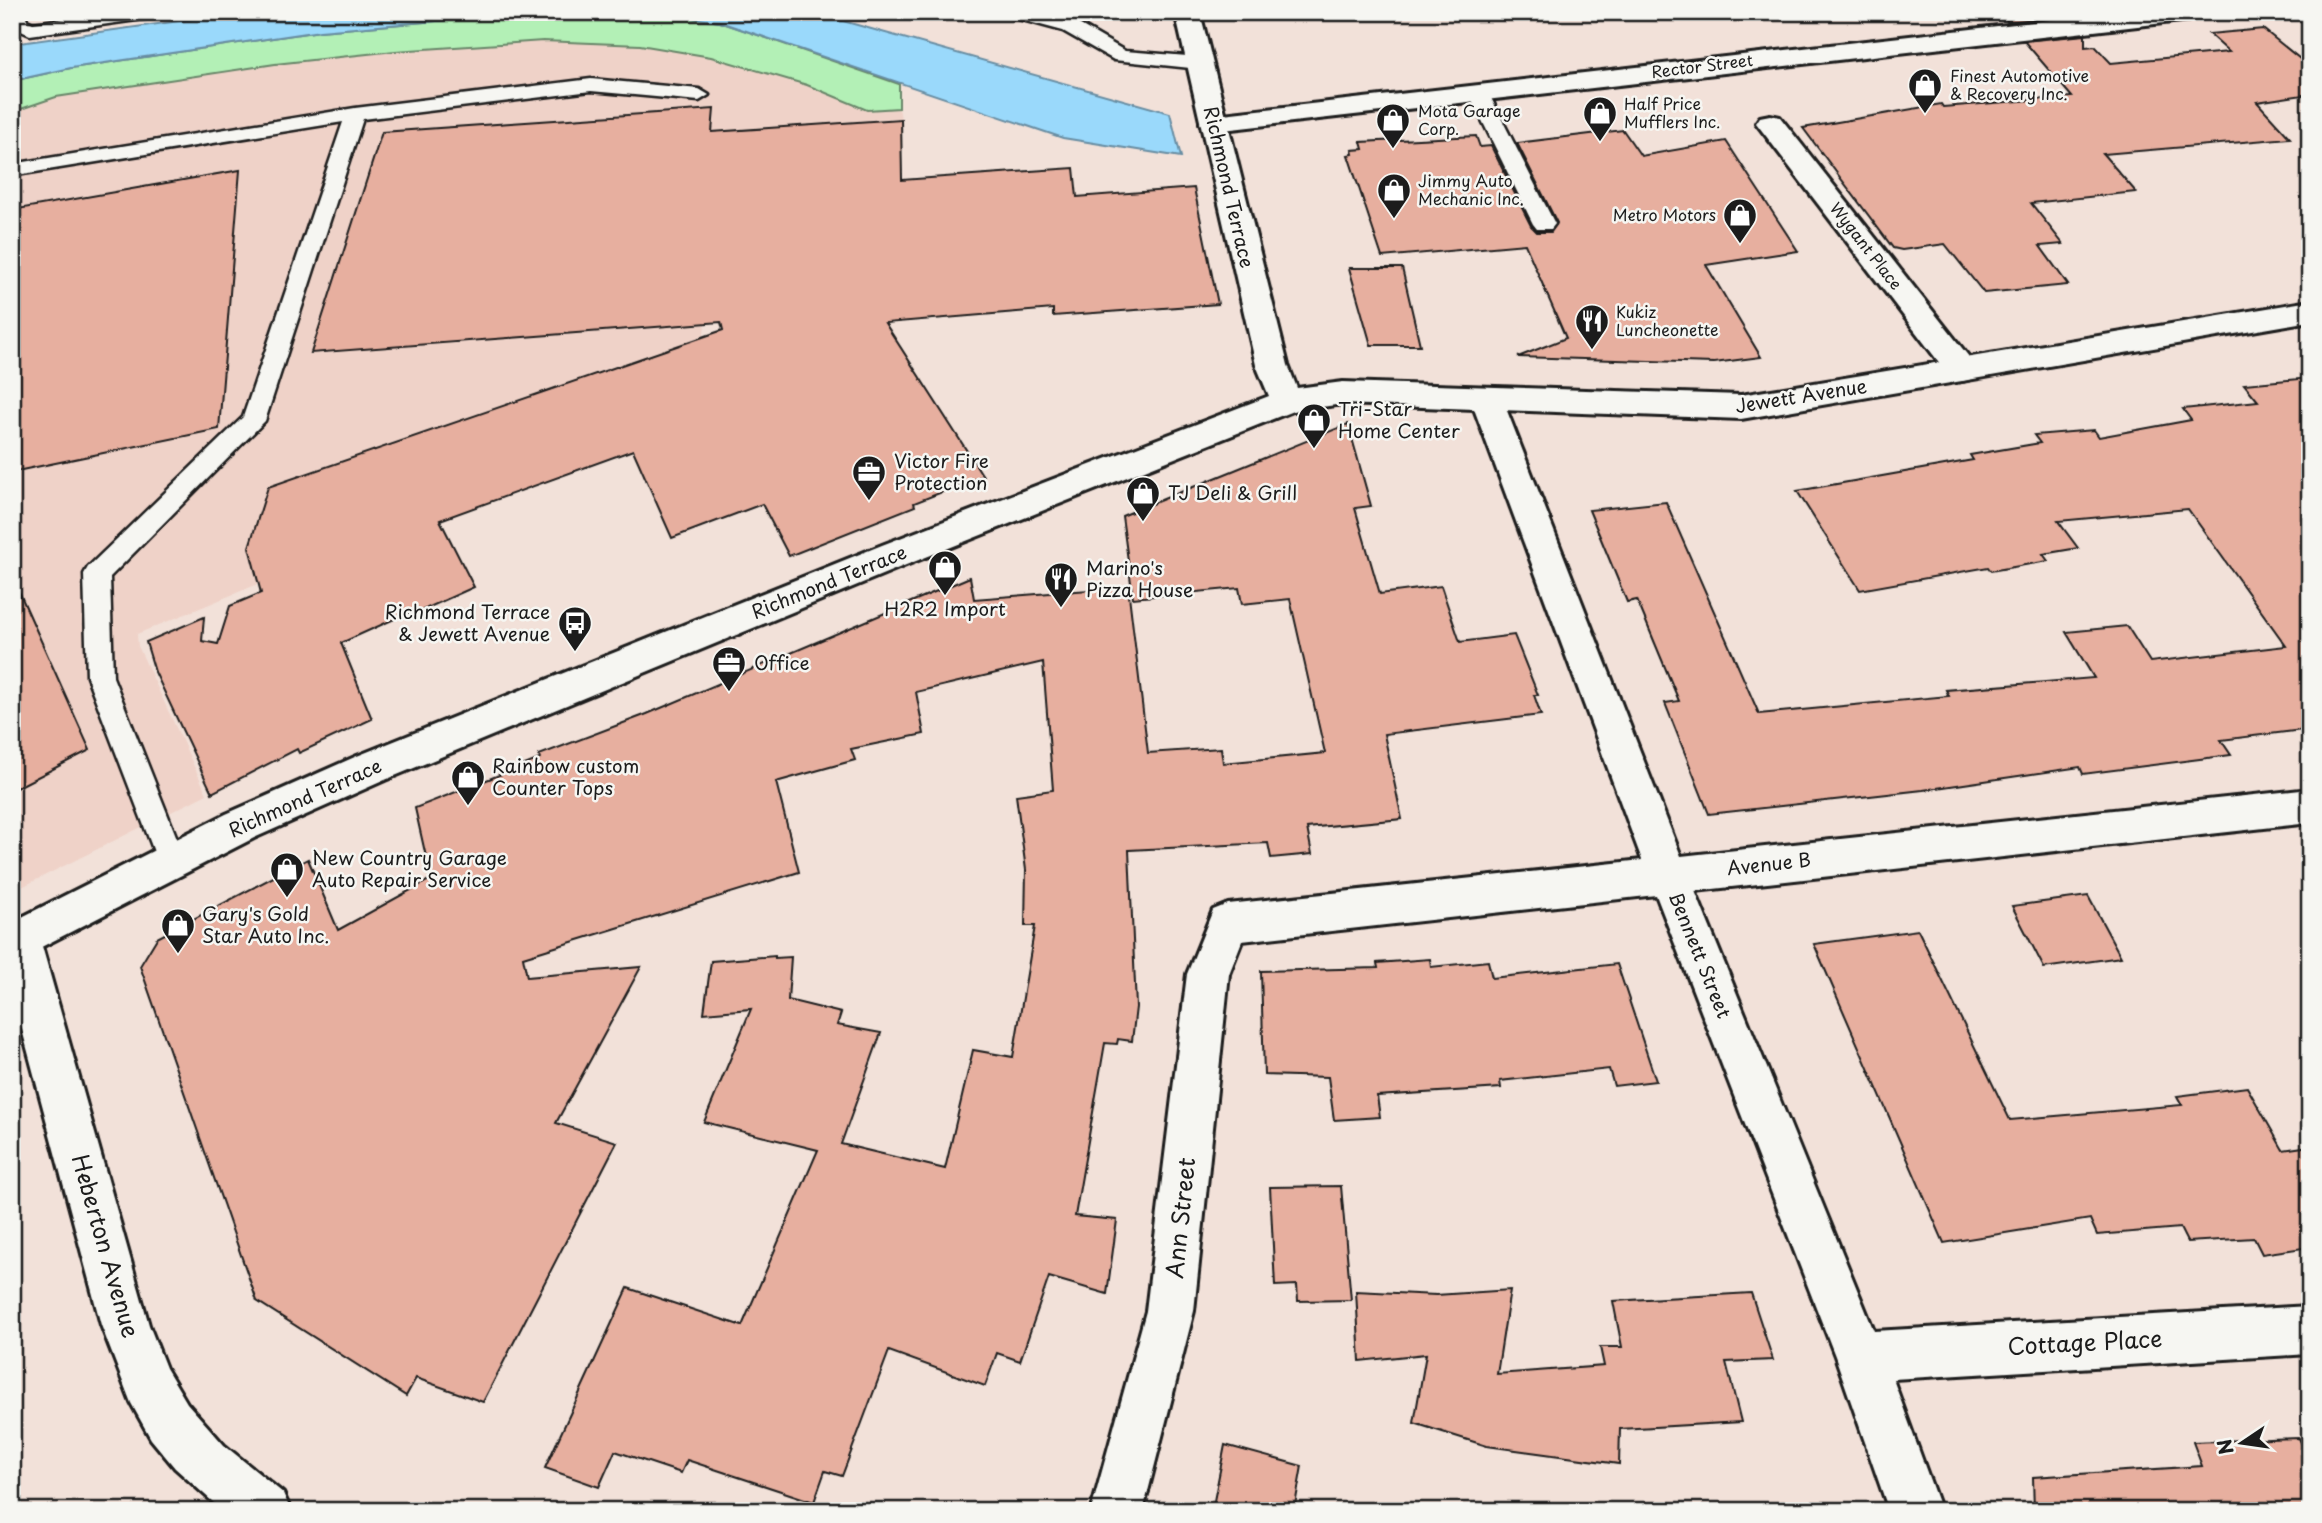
<svg xmlns="http://www.w3.org/2000/svg" width="2322" height="1523" viewBox="0 0 2322 1523" font-family="'Playpen Sans',sans-serif">
<style>
.built{fill:#efd2c8}
.green{fill:#b3f0b6;stroke:#688669;stroke-width:2}
.water{fill:#9ad9fb;stroke:#688da2;stroke-width:2}
.building{fill:#e7af9f;stroke:#1c1c1c;stroke-width:2}
.lines{fill:none;stroke-linecap:round;stroke-linejoin:round}
.lane-casing{stroke:#1c1c1c;stroke-width:5}
.street-casing{stroke:#1c1c1c;stroke-width:6}
.secondary-casing{stroke:#1c1c1c;stroke-width:6}
.lane{fill:#f6f6f2;fill-rule:evenodd}
.street{fill:#f6f6f2;fill-rule:evenodd}
.secondary{fill:#f6f6f2;fill-rule:evenodd}
.labels{text-anchor:middle;stroke-width:5;stroke-linejoin:round;paint-order:stroke}
.far-street-label{font-size:16px;fill:#1c1c1c;stroke:#f6f6f2}
.far-poi-label{font-size:16px;fill:#1c1c1c;stroke:#f6f6f2;text-anchor:start}
.street-label{font-size:19px;fill:#1c1c1c;stroke:#f6f6f2}
.poi-label{font-size:19px;fill:#1c1c1c;stroke:#f6f6f2;text-anchor:start}
.near-street-label{font-size:23px;fill:#1c1c1c;stroke:#f6f6f2}
</style>
<rect width="100%" height="100%" fill="#f2e1d9"/>
<filter id="ink" filterUnits="userSpaceOnUse"><feTurbulence type="fractalNoise" baseFrequency=".0143" numOctaves="2"/><feDisplacementMap in="SourceGraphic" scale="14" xChannelSelector="R" yChannelSelector="G"/><feConvolveMatrix kernelMatrix="1 2 1 2 8 2 1 2 1" color-interpolation-filters="sRGB"/></filter>
<g filter="url(#ink)">
<path class="built" d="M 543,41 L 640,45 L 711,57 L 807,85 L 867,110 L 899,108 L 901,119 L 724,131 L 695,426 L 258,584 L 137,634 L 138,646 L 207,794 L 12,892 L 12,112 L 56,97 L 275,64 L 395,51 Z"/>
<path class="green" d="M 540,12 L 661,13 L 720,22 L 899,84 L 899,108 L 867,110 L 807,85 L 711,57 L 640,45 L 543,41 L 395,51 L 275,64 L 56,97 L 12,112 L 12,81 L 71,68 L 320,31 Z"/>
<g class="water">
<path d="M 245,12 L 540,12 L 320,31 L 71,68 L 12,81 L 12,44 Z"/>
<path d="M 647,12 L 811,12 L 1170,113 L 1181,157 L 1063,138 L 720,22 Z"/>
</g>
<g class="building">
<path d="M 1999,12 L 2083,12 L 2083,14 L 2008,22 Z"/>
<path d="M 2263,29 L 2310,67 L 2310,94 L 2257,102 L 2290,138 L 2103,154 L 2136,192 L 2031,203 L 2063,244 L 2040,246 L 2068,285 L 1984,293 L 1945,244 L 1902,250 L 1893,248 L 1803,128 L 1941,104 L 1943,107 L 2072,97 L 2024,41 L 2085,35 L 2085,47 L 2095,46 L 2111,63 L 2229,52 L 2209,34 Z"/>
<path d="M 714,109 L 712,132 L 901,119 L 902,180 L 1074,168 L 1077,197 L 1194,188 L 1218,304 L 1053,316 L 1053,309 L 885,323 L 983,476 L 914,503 L 915,506 L 789,556 L 762,504 L 672,538 L 633,450 L 440,520 L 474,587 L 414,614 L 412,611 L 341,643 L 372,719 L 299,753 L 297,749 L 212,793 L 155,672 L 146,642 L 204,617 L 202,641 L 218,644 L 230,606 L 261,593 L 249,547 L 268,487 L 723,330 L 721,322 L 311,353 L 382,132 Z"/>
<path d="M 1623,130 L 1641,156 L 1726,141 L 1798,251 L 1706,265 L 1761,357 L 1714,363 L 1518,357 L 1566,338 L 1525,244 L 1382,257 L 1348,155 L 1353,154 L 1352,150 L 1363,149 L 1361,142 L 1476,136 L 1480,147 L 1491,146 L 1531,226 L 1537,232 L 1551,232 L 1557,223 L 1517,143 Z"/>
<path d="M 240,170 L 219,429 L 12,472 L 12,210 Z"/>
<path d="M 1349,268 L 1402,268 L 1420,345 L 1371,345 Z"/>
<path d="M 2310,378 L 2310,729 L 2221,740 L 2231,755 L 2083,774 L 2080,767 L 1923,790 L 1709,814 L 1665,703 L 1679,701 L 1637,600 L 1627,602 L 1589,510 L 1666,502 L 1759,714 L 1949,696 L 1946,690 L 2094,678 L 2066,632 L 2127,626 L 2150,662 L 2286,646 L 2188,509 L 2058,521 L 2078,548 L 2043,554 L 2048,561 L 1991,571 L 1988,567 L 1860,590 L 1797,491 L 1973,460 L 1970,455 L 2040,443 L 2034,435 L 2094,430 L 2099,437 L 2191,420 L 2183,409 L 2258,401 L 2244,384 Z"/>
<path d="M 1348,424 L 1371,506 L 1355,508 L 1380,594 L 1441,586 L 1460,642 L 1514,635 L 1538,695 L 1534,695 L 1541,715 L 1384,734 L 1402,819 L 1307,828 L 1312,854 L 1271,858 L 1268,843 L 1129,850 L 1136,1007 L 1132,1041 L 1118,1039 L 1117,1044 L 1105,1043 L 1075,1216 L 1117,1220 L 1107,1294 L 1049,1277 L 1020,1361 L 997,1353 L 985,1386 L 889,1351 L 842,1476 L 825,1471 L 814,1502 L 687,1460 L 681,1473 L 615,1451 L 599,1487 L 545,1468 L 628,1288 L 742,1326 L 818,1150 L 704,1122 L 751,1009 L 704,1013 L 711,961 L 775,956 L 775,958 L 791,957 L 788,1000 L 841,1013 L 837,1025 L 881,1033 L 841,1144 L 945,1169 L 973,1050 L 1013,1057 L 1035,926 L 1025,926 L 1026,870 L 1016,795 L 1053,790 L 1043,662 L 916,692 L 924,734 L 851,749 L 855,760 L 776,782 L 799,872 L 523,957 L 527,977 L 641,967 L 556,1123 L 617,1142 L 483,1402 L 416,1378 L 406,1396 L 257,1301 L 140,966 L 157,938 L 308,859 L 338,930 L 431,879 L 415,808 L 540,759 L 539,755 L 647,714 L 970,577 L 974,599 L 1128,587 L 1148,753 L 1221,748 L 1223,763 L 1325,753 L 1290,599 L 1242,604 L 1239,588 L 1133,598 L 1122,516 Z"/>
<path d="M 12,576 L 90,750 L 12,790 Z"/>
<path d="M 2088,896 L 2121,957 L 2044,968 L 2012,906 Z"/>
<path d="M 1918,930 L 2010,1120 L 2182,1105 L 2177,1096 L 2247,1087 L 2283,1150 L 2310,1146 L 2310,1247 L 2262,1254 L 2254,1238 L 2187,1242 L 2180,1228 L 2097,1235 L 2090,1219 L 1944,1243 L 1814,944 Z"/>
<path d="M 1430,959 L 1431,967 L 1488,961 L 1492,978 L 1617,964 L 1656,1081 L 1614,1086 L 1609,1069 L 1500,1081 L 1501,1088 L 1377,1096 L 1380,1117 L 1334,1120 L 1328,1077 L 1264,1075 L 1261,971 L 1378,968 L 1377,963 Z"/>
<path d="M 1341,1186 L 1351,1300 L 1298,1301 L 1297,1285 L 1275,1286 L 1270,1187 Z"/>
<path d="M 1510,1290 L 1497,1374 L 1604,1366 L 1600,1347 L 1622,1347 L 1613,1301 L 1751,1293 L 1773,1360 L 1726,1362 L 1741,1422 L 1620,1429 L 1619,1464 L 1487,1446 L 1414,1423 L 1426,1354 L 1360,1361 L 1356,1291 L 1436,1295 Z"/>
<path d="M 2299,1438 L 2310,1462 L 2310,1511 L 2034,1511 L 2033,1477 L 2202,1466 L 2193,1442 Z"/>
<path d="M 1225,1445 L 1302,1466 L 1294,1511 L 1212,1511 Z"/>
</g>
<g class="lines">
<g class="lane-casing">
<g id="lane">
<path d="M 12,12 L 25,12 L 27,20 L 33,23 L 115,12 L 167,12 L 158,17 L 30,35 L 12,27 Z"/>
<path d="M 1004,12 L 1035,12 L 1077,23 L 1125,51 L 1200,57 L 1209,63 L 1200,69 L 1114,60 L 1063,31 L 1007,16 Z"/>
<path d="M 591,79 L 699,89 L 709,95 L 699,101 L 591,91 L 363,119 L 265,421 L 110,577 L 113,677 L 186,861 L 181,870 L 171,874 L 161,870 L 87,677 L 84,574 L 88,567 L 243,417 L 343,122 L 17,175 L 12,174 L 12,164 L 355,108 Z"/>
<path d="M 1478,86 L 1488,92 L 1555,224 L 1551,229 L 1537,229 L 1533,224 L 1468,92 Z"/>
</g>
</g>
<g class="street-casing">
<g id="street">
<path d="M 2121,12 L 2202,12 L 2199,17 L 2190,20 L 1214,131 L 1204,129 L 1200,123 L 1204,117 L 1214,115 Z"/>
<path d="M 1770,115 L 1780,117 L 1973,362 L 1978,370 L 1973,378 L 1962,381 L 1951,378 L 1756,123 L 1760,117 Z"/>
<path d="M 1486,387 L 1497,390 L 1502,398 L 1681,856 L 2310,789 L 2310,823 L 1695,891 L 1874,1331 L 2310,1306 L 2310,1354 L 1893,1379 L 1941,1511 L 1889,1511 L 1835,1356 L 1656,895 L 1242,941 L 1229,974 L 1194,1311 L 1143,1511 L 1091,1511 L 1146,1311 L 1187,974 L 1213,910 L 1228,904 L 1642,860 L 1470,398 L 1475,390 Z"/>
<path d="M 19,920 L 34,925 L 40,939 L 149,1325 L 166,1368 L 187,1403 L 224,1445 L 283,1493 L 291,1511 L 223,1511 L 175,1468 L 151,1439 L 131,1403 L 101,1325 L 12,992 L 12,922 Z"/>
</g>
</g>
<g class="secondary-casing">
<path id="secondary" d="M 1175,12 L 1200,12 L 1288,365 L 1297,388 L 1343,382 L 1741,395 L 2310,301 L 2310,321 L 1741,419 L 1343,404 L 1293,411 L 906,565 L 385,780 L 254,838 L 12,962 L 12,922 L 226,814 L 357,756 L 882,545 L 1269,396 L 1256,365 Z"/>
</g>
<use href="#lane" class="lane"/>
<use href="#street" class="street"/>
<use href="#secondary" class="secondary"/>
</g>
</g>
<defs>
<g id="shop-pin" transform="scale(1.75)"><path d="M0 17L-7.5 6A9.5 9.5 0 1 1 7.5 6Z" fill="#1c1c1c" stroke="#f6f6f2"/><path d="M-5-2.5h2.3a2.7 3.5 0 0 1 5.4 0H5L5.5 6h-11ZM-1.5-2.5h3a1.5 2.3 0 0 0-3 0Z" fill="#fff"/></g>
<g id="restaurant-pin" transform="scale(1.75)"><path d="M0 17L-7.5 6A9.5 9.5 0 1 1 7.5 6Z" fill="#1c1c1c" stroke="#f6f6f2"/><path d="M-5-6h1v4h1v-4h1v4h1v-4h1v5L-1.5 .5V6h-2V.5L-5-1ZM5-6V6H3V1.5H1.5Q1.5-4 5-6Z" fill="#fff"/></g>
<g id="office-pin" transform="scale(1.75)"><path d="M0 17L-7.5 6A9.5 9.5 0 1 1 7.5 6Z" fill="#1c1c1c" stroke="#f6f6f2"/><path d="M-6-3h4V-5.5h4V-3h4V5H-6ZM-1-4.5V-3h2v-1.5ZM-6 0V1H6V0Z" fill="#fff"/></g>
<g id="bus-pin" transform="scale(1.75)"><path d="M0 17L-7.5 6A9.5 9.5 0 1 1 7.5 6Z" fill="#1c1c1c" stroke="#f6f6f2"/><path d="M-5-6H5V4H4V6H2V4H-2V6H-4V4H-5ZM-3.5-4V0h7V-4ZM-3.5 1.2v1.5H-2V1.2ZM2 1.2v1.5H3.5V1.2Z" fill="#fff"/></g>
</defs>
<g fill-rule="evenodd">
<use href="#shop-pin" x="1925" y="85"/>
<use href="#shop-pin" x="1600" y="113"/>
<use href="#shop-pin" x="1393" y="120"/>
<use href="#shop-pin" x="1394" y="190"/>
<use href="#shop-pin" x="1740" y="215"/>
<use href="#restaurant-pin" x="1592" y="321"/>
<use href="#shop-pin" x="1314" y="420"/>
<use href="#office-pin" x="869" y="472"/>
<use href="#shop-pin" x="1143" y="493"/>
<use href="#shop-pin" x="945" y="567"/>
<use href="#restaurant-pin" x="1061" y="579"/>
<use href="#bus-pin" x="575" y="623"/>
<use href="#office-pin" x="729" y="663"/>
<use href="#shop-pin" x="468" y="777"/>
<use href="#shop-pin" x="287" y="869"/>
<use href="#shop-pin" x="178" y="925"/>
</g>
<g class="labels">
<g class="far-street-label">
<text transform="translate(1702 66) rotate(-7)" y="6">Rector Street</text>
<text transform="translate(1866 246) rotate(52)" y="6">Wygant Place</text>
</g>
<g class="far-poi-label">
<text x="1950" y="82">Finest Automotive<tspan x="1950" dy="18">&amp; Recovery Inc.</tspan></text>
<text x="1624" y="110">Half Price<tspan x="1624" dy="18">Mufflers Inc.</tspan></text>
<text x="1418" y="117">Mota Garage<tspan x="1418" dy="18">Corp.</tspan></text>
<text x="1418" y="187">Jimmy Auto<tspan x="1418" dy="18">Mechanic Inc.</tspan></text>
<text x="1716" y="221" text-anchor="end">Metro Motors</text>
<text x="1616" y="318">Kukiz<tspan x="1616" dy="18">Luncheonette</tspan></text>
</g>
<g class="street-label">
<text transform="translate(1229 187) rotate(77)" y="7">Richmond Terrace</text>
<text transform="translate(1801 396) rotate(-9)" y="7">Jewett Avenue</text>
<text transform="translate(829 582) rotate(-22)" y="7">Richmond Terrace</text>
<text transform="translate(305 798) rotate(-24)" y="7">Richmond Terrace</text>
<text transform="translate(1769 864) rotate(-6)" y="7">Avenue B</text>
<text transform="translate(1700 955) rotate(68)" y="7">Bennett Street</text>
</g>
<g class="poi-label">
<text x="1338" y="416">Tri-Star<tspan x="1338" dy="22">Home Center</tspan></text>
<text x="894" y="468">Victor Fire<tspan x="894" dy="22">Protection</tspan></text>
<text x="1168" y="500">TJ Deli &amp; Grill</text>
<text x="1086" y="575">Marino's<tspan x="1086" dy="22">Pizza House</tspan></text>
<text x="945" y="616" text-anchor="middle">H2R2 Import</text>
<text x="550" y="619" text-anchor="end">Richmond Terrace<tspan x="550" dy="22">&amp; Jewett Avenue</tspan></text>
<text x="754" y="670">Office</text>
<text x="492" y="773">Rainbow custom<tspan x="492" dy="22">Counter Tops</tspan></text>
<text x="312" y="865">New Country Garage<tspan x="312" dy="22">Auto Repair Service</tspan></text>
<text x="202" y="921">Gary's Gold<tspan x="202" dy="22">Star Auto Inc.</tspan></text>
</g>
<g class="near-street-label">
<text transform="translate(1181 1218) rotate(-84)" y="8">Ann Street</text>
<text transform="translate(105 1246) rotate(74)" y="8">Heberton Avenue</text>
<text transform="translate(2085 1343) rotate(-3)" y="8">Cottage Place</text>
</g>
</g>
<rect width="2322" height="1523" fill="none" stroke="#f6f6f2" stroke-width="42"/>
<rect x="21" y="21" width="2280" height="1481" fill="none" stroke="#1c1c1c" stroke-width="2.5" filter="url(#ink)"/>
<g transform="translate(2242 1443) rotate(257)" stroke="#f6f6f2" stroke-width="5" paint-order="stroke">
<path d="M0-5L12 26L0 18L-12 26Z" fill="#1c1c1c"/>
<text y="-10" font-size="19" font-weight="bold" text-anchor="middle" fill="#1c1c1c">N</text>
</g>
</svg>
